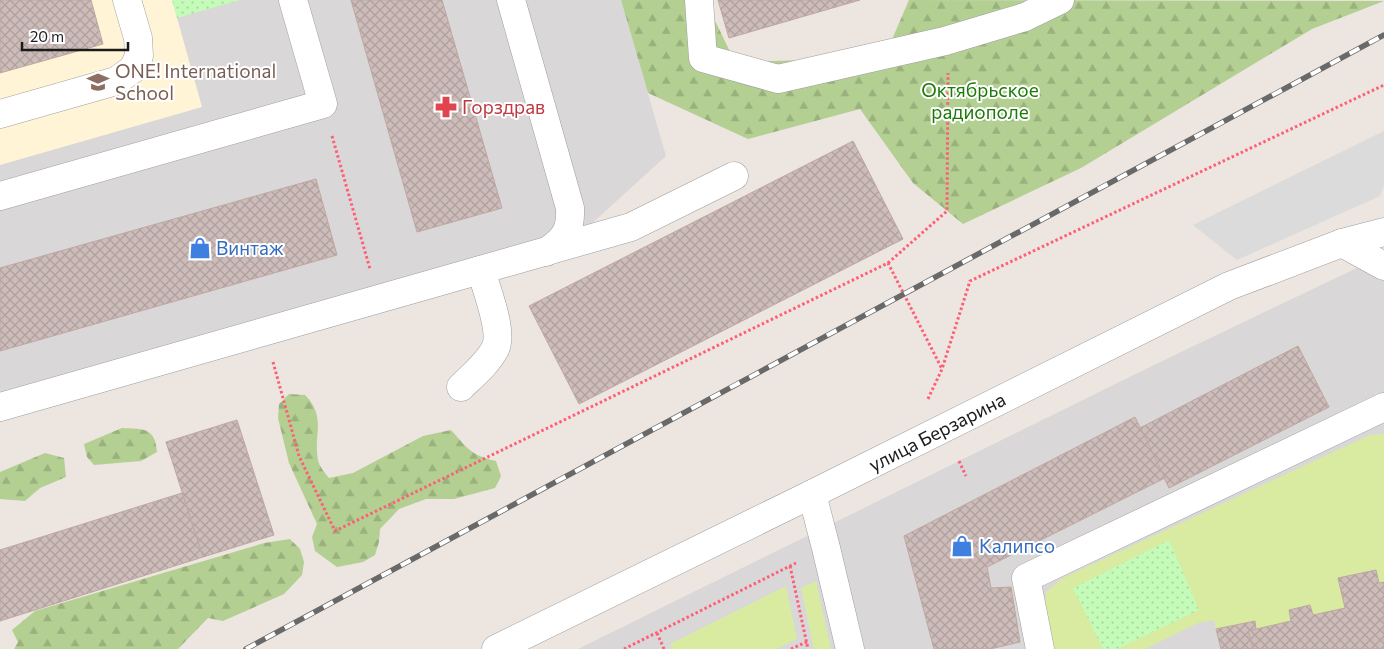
<svg xmlns="http://www.w3.org/2000/svg" width="1384" height="649" viewBox="0 0 1384 649" font-family="Commissioner,sans-serif">
<style>
.residential{fill:#d9d7d8}
.education{fill:#fff5d6}
.grass{fill:#d8eba1}
.forest{fill:url(#forest-firs)}
.park{fill:url(#park-dots)}
.parking{fill:#dbdbdb}
.building{fill:url(#building-cross-hatch);stroke:#bfa7a1}
.lines{fill:none;stroke-linecap:round;stroke-linejoin:round}
.minor-casing{stroke:#9f9f9f;stroke-width:29}
.path{stroke:#ff5e77;stroke-width:3;stroke-dasharray:2.5 2.5;stroke-linecap:butt}
.minor{stroke:#fff;stroke-width:28}
.rail-casing{stroke:#696969;stroke-width:5.5}
.rail{stroke:#fff;stroke-width:4;stroke-dasharray:11;stroke-linecap:butt}
.labels{text-anchor:middle;stroke-width:4;stroke-linejoin:round;paint-order:stroke}
.education-label{font-size:19px;fill:#785e54;stroke:#fff;text-anchor:start}
.park-label{font-size:19px;fill:#1b7b06;stroke:#fff}
.health-label{font-size:19px;fill:#be3a42;stroke:#fff;text-anchor:start}
.shop-label{font-size:19px;fill:#366cbe;stroke:#fff;text-anchor:start}
.street-label{font-size:19px;fill:#1b1b1b;stroke:#fff}
</style>
<defs>
<pattern id="forest-firs" width="22" height="20" patternUnits="userSpaceOnUse" patternTransform="scale(1.25)"><rect width="22" height="20" fill="#b3cf92"/><path d="M5 1l3.5 6h-7zM16 11l3.5 6h-7z" fill="#99b17d"/></pattern>
<pattern id="park-dots" width="8" height="8" patternUnits="userSpaceOnUse" patternTransform="scale(1.25)"><rect width="8" height="8" fill="#c4fbb8"/><path d="M2 2h.1M6 6h.1" fill="none" stroke="#a8d79e" stroke-width="1.8" stroke-linecap="round"/></pattern>
<pattern id="building-cross-hatch" width="8" height="8" patternUnits="userSpaceOnUse" patternTransform="scale(1.25)"><rect width="8" height="8" fill="#cdbcb9"/><path d="M0 0l8 8M0 8l8-8" fill="none" stroke="#afa19e"/></pattern>
</defs>
<rect width="100%" height="100%" fill="#ede5df"/>
<g class="residential">
<path d="M 0,0 L 621,0 L 666,156 L 544,267 L 0,422 Z"/>
<path d="M 1384,255 L 1384,649 L 578,649 L 1154,365 Z"/>
</g>
<path class="education" d="M 0,0 L 172,0 L 202,107 L 0,165 Z"/>
<g class="grass">
<path d="M 1380,434 L 1384,434 L 1384,582 L 1379,583 L 1375,570 L 1339,578 L 1345,608 L 1313,615 L 1310,605 L 1289,610 L 1291,621 L 1256,629 L 1216,629 L 1214,620 L 1198,623 L 1145,649 L 1054,649 L 1045,608 L 1046,592 L 1063,578 L 1370,435 Z"/>
<path d="M 816,581 L 831,649 L 814,649 L 801,588 Z"/>
<path d="M 786,586 L 797,639 L 776,649 L 672,649 L 670,644 Z"/>
</g>
<g class="forest">
<path d="M 621,0 L 705,0 L 735,62 L 884,58 L 909,0 L 1384,1 L 1312,29 L 1081,168 L 963,224 L 913,183 L 860,109 L 748,139 L 648,93 Z"/>
<path d="M 289,394 L 305,395 C 327,418 313,434 318,460 C 319,466 325,473 329,478 L 353,473 L 423,436 L 451,430 C 467,448 472,456 496,461 L 501,476 L 495,488 L 454,499 L 426,499 L 399,509 L 380,529 L 379,542 L 375,555 L 363,562 L 337,567 L 315,551 L 312,537 L 317,524 L 289,463 L 278,418 L 279,404 Z"/>
<path d="M 122,428 C 143,429 155,427 157,452 L 141,461 L 94,465 L 87,457 L 84,444 Z"/>
<path d="M 45,453 L 64,458 L 66,477 L 40,488 L 25,501 L 0,499 L 0,472 Z"/>
<path d="M 290,539 L 300,549 L 304,562 L 302,575 L 284,594 L 223,621 L 208,618 L 178,649 L 14,649 L 18,642 L 12,630 L 35,611 L 264,543 Z"/>
</g>
<g class="park">
<path d="M 172,0 L 240,0 L 177,18 Z"/>
<path d="M 1169,540 L 1199,610 L 1117,649 L 1103,649 L 1073,588 Z"/>
</g>
<path class="parking" d="M 1384,131 L 1384,185 L 1380,196 L 1237,260 L 1193,225 Z"/>
<g class="building">
<path d="M 0,0 L 91,0 L 103,44 L 0,73 Z"/>
<path d="M 351,0 L 442,0 L 502,208 L 417,232 Z"/>
<path d="M 718,0 L 860,0 L 729,38 Z"/>
<path d="M 853,141 L 903,239 L 579,404 L 529,306 Z"/>
<path d="M 316,179 L 337,255 L 0,351 L 0,268 Z"/>
<path d="M 1298,346 L 1329,407 L 1169,488 L 1140,428 Z"/>
<path d="M 1135,417 L 1165,478 L 987,567 L 991,588 L 1011,587 L 1020,642 L 990,649 L 934,649 L 904,536 Z"/>
<path d="M 237,420 L 274,535 L 203,557 L 166,442 Z"/>
<path d="M 182,493 L 203,557 L 0,621 L 0,550 Z"/>
<path d="M 1376,570 L 1379,583 L 1384,582 L 1384,649 L 1253,649 L 1248,631 L 1291,621 L 1289,610 L 1310,605 L 1313,615 L 1345,608 L 1338,578 Z"/>
<path d="M 1255,621 L 1256,629 L 1248,631 L 1253,649 L 1221,649 L 1216,629 Z"/>
</g>
<g class="lines">
<g class="minor-casing">
<g id="minor">
<path d="M 511,0 L 570,208 C 571,231 565,239 546,252"/>
<path d="M 699,0 L 703,58 L 778,79 L 945,41 L 1025,17 L 1060,0"/>
<path d="M 0,114 L 116,81 L 133,69 L 139,56 L 138,38 L 127,0"/>
<path d="M 0,196 L 323,104 L 293,0"/>
<path d="M 1342,243 L 1384,266"/>
<path d="M 461,387 C 472,376 487,364 495,349 C 504,332 486,289 481,270"/>
<path d="M 0,407 L 631,227 L 734,176"/>
<path d="M 812,494 L 826,548 L 850,649"/>
<path d="M 496,649 L 812,494 L 1229,286 L 1342,243 L 1384,232"/>
<path d="M 1040,649 L 1026,578 L 1384,407"/>
</g>
</g>
<g class="path">
<path d="M 332,136 L 370,269"/>
<path d="M 888,263 L 947,211 L 948,73"/>
<path d="M 273,362 L 299,456 L 335,531 L 888,263 L 942,369"/>
<path d="M 928,399 L 942,369 L 970,281 L 1384,85"/>
<path d="M 959,461 L 966,476"/>
<path d="M 790,566 L 808,649"/>
<path d="M 657,633 L 664,649"/>
<path d="M 624,649 L 796,563"/>
<path d="M 791,649 L 807,642"/>
</g>
<use href="#minor" class="minor"/>
<g class="rail-casing">
<path id="rail" d="M 246,649 L 1384,35"/>
</g>
<use href="#rail" class="rail"/>
</g>
<defs>
<g id="school-bare" transform="scale(1.725)"><path d="M0-5L7-2L0 1L-7-2ZM-4 1L0 2.5L4 1V4Q0 6-4 4Z" fill="#8d6e63" stroke="#fff" stroke-width="2.5" paint-order="stroke"/></g>
<g id="pharmacy-bare" transform="scale(1.725)"><path d="M-2-6h4v4h4v4h-4v4h-4v-4h-4v-4h4Z" fill="#e0444e" stroke="#fff" stroke-width="2.5" paint-order="stroke"/></g>
<g id="shop-bare" transform="scale(1.725)"><path d="M-5-2.5h2.3a2.7 3.5 0 0 1 5.4 0H5L5.5 6h-11ZM-1.5-2.5h3a1.5 2.3 0 0 0-3 0Z" fill="#3f7fe0" stroke="#fff" stroke-width="2.5" paint-order="stroke"/></g>
</defs>
<g fill-rule="evenodd">
<use href="#school-bare" x="98" y="82"/>
<use href="#pharmacy-bare" x="446" y="107"/>
<use href="#shop-bare" x="200" y="248"/>
<use href="#shop-bare" x="962" y="546"/>
</g>
<g class="labels">
<g class="education-label">
<text x="115" y="78">ONE! International<tspan x="115" dy="22">School</tspan></text>
</g>
<g class="park-label">
<text x="980" y="97">Октябрьское<tspan x="980" dy="22">радиополе</tspan></text>
</g>
<g class="health-label">
<text x="462" y="114">Горздрав</text>
</g>
<g class="shop-label">
<text x="216" y="255">Винтаж</text>
<text x="979" y="553">Калипсо</text>
</g>
<g class="street-label">
<text transform="translate(937 432) rotate(-27)" y="7">улица Берзарина</text>
</g>
</g>
<path d="M22 42v8h106v-8" fill="none" stroke="#1b1b1b" stroke-width="2.5"/>
<text x="30" y="42" font-size="15" fill="#1b1b1b" stroke="#ffffff" stroke-width="4" paint-order="stroke">20 m</text>
</svg>
